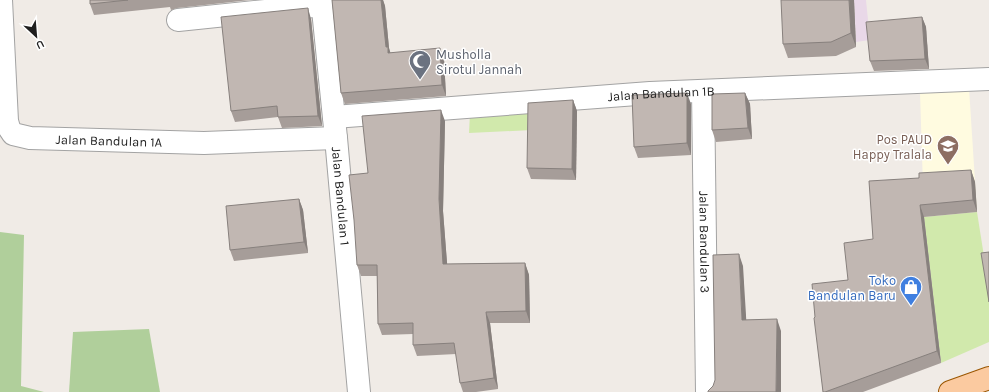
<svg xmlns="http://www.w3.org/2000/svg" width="989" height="392" viewBox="0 0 989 392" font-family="Karla,sans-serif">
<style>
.industrial{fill:#e9d8e8}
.education{fill:#fffbe0}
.grass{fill:#d1e9ac}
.forest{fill:#b0cf9b}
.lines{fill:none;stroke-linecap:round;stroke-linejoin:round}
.minor-casing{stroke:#a3a3a3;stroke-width:24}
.major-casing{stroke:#9a5601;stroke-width:24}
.minor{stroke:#fff;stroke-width:22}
.major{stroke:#fbcaa0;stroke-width:22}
.wall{fill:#a69d99}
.shaded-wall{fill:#87807d}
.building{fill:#c1b7b2;stroke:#87807d}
.labels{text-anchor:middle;stroke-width:3;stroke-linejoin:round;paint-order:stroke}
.worship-label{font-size:13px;fill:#5b616d;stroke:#fff;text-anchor:start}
.street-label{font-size:13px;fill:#1f1f1f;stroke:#fff}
.education-label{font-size:13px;fill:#785e54;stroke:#fff;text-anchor:end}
.shop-label{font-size:13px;fill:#366cbe;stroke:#fff;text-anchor:end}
</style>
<rect width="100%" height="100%" fill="#f0ebe6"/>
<path class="industrial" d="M 854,0 L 866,0 L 870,40 L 856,42 Z"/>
<path class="education" d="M 969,88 L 977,212 L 924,217 L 920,92 Z"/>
<g class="grass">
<path d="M 532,108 L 532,130 L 469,133 L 470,113 Z"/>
<path d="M 977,212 L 989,288 L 989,342 L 941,363 L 924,217 Z"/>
</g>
<g class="forest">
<path d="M 0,232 L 24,235 L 21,386 L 44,392 L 0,392 Z"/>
<path d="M 149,329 L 160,392 L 69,392 L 73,332 Z"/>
</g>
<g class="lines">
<g class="minor-casing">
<g id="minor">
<path id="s1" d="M 1,0 L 7,121 L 9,128 L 13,134 L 30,138 L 204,143 L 336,138"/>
<path id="s2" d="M 322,0 L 336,138 L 359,392"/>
<path d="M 178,20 L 323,5"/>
<path id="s3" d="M 703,91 L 707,392"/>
<path id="s4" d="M 334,117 L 650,93 L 989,79"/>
</g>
</g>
<g class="major-casing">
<path id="major" d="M 950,392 L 989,378"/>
</g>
<use href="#minor" class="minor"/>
<use href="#major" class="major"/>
</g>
<g class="wall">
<path d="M 90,0 L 250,0 L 177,8 L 171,10 L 170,7 L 94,15 L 90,4 Z"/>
<path d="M 332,0 L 383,0 L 385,6 L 389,48 L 390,53 L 444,59 L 446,96 L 345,104 L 341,93 Z"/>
<path d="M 854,0 L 856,47 L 836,56 L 788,58 L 783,44 Z"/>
<path d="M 922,17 L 926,27 L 929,69 L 874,71 L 870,61 Z"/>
<path d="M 311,19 L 322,126 L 282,128 L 278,117 L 235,122 L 231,111 Z"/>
<path d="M 745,93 L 750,104 L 752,139 L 716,142 L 712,130 Z"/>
<path d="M 573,100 L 577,111 L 576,180 L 531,179 L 527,168 Z"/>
<path d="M 691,104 L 691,155 L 638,158 L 634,147 Z"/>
<path d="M 445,121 L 443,211 L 447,264 L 525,263 L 529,275 L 530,323 L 490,323 L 498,389 L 476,392 L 463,392 L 460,383 L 456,354 L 417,356 L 413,345 L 413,334 L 382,335 L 378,324 L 377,276 L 361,276 L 357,265 L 368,173 Z"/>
<path d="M 971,170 L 975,182 L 977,212 L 924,217 L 941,363 L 863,392 L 823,392 L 815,317 L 848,280 L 919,178 Z"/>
<path d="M 299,199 L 303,210 L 308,253 L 234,261 L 230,250 Z"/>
</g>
<g class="shaded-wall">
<path d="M 381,0 L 383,0 L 385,6 L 389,48 L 392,58 L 392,64 L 386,47 Z"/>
<path d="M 849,0 L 854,0 L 856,47 L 851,33 Z"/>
<path d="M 308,8 L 311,19 L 322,126 L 318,116 Z"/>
<path d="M 922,17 L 926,27 L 929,69 L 925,59 Z"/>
<path d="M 440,48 L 444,59 L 446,96 L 442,85 Z"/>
<path d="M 687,93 L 691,104 L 691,155 L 687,143 Z"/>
<path d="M 745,93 L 750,104 L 752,139 L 748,128 Z"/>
<path d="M 573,100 L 577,111 L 576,180 L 572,169 Z"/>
<path d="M 441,110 L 445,121 L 443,211 L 448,275 L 443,264 L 439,199 Z"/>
<path d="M 971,170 L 975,182 L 977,212 L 973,200 Z"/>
<path d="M 299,199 L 303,210 L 308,253 L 304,242 Z"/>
<path d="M 920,205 L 924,217 L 941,363 L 937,351 Z"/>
<path d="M 739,254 L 743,266 L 747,332 L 742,320 Z"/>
<path d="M 525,263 L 529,275 L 530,323 L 526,311 Z"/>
<path d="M 486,312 L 490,323 L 498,389 L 494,378 Z"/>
<path d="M 777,319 L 781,331 L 781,392 L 776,392 Z"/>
</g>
<g class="building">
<path d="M 90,0 L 128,0 L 90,4 Z"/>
<path d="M 332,0 L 381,0 L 386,47 L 388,47 L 388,53 L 440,48 L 442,85 L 341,93 Z"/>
<path d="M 781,0 L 849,0 L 851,33 L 831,42 L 783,44 Z"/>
<path d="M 308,8 L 318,116 L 278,117 L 277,106 L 231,111 L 221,17 Z"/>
<path d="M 922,17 L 925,59 L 870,61 L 866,22 Z"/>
<path d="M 687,93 L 687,143 L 634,147 L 632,95 Z"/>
<path d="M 745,93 L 748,128 L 712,130 L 712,94 Z"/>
<path d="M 573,100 L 572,169 L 527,168 L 528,103 Z"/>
<path d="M 441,110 L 439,199 L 443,264 L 525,263 L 526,311 L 486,312 L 494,378 L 460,383 L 454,343 L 413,345 L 413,323 L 378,324 L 377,265 L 357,265 L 354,220 L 349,175 L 368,173 L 362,116 Z"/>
<path d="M 971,170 L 973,200 L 920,205 L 937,351 L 825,392 L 823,392 L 814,318 L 815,317 L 812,284 L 848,280 L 844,243 L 873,239 L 869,181 L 919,178 L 919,173 Z"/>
<path d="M 299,199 L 304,242 L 230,250 L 226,206 Z"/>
<path d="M 989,252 L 989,302 L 981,253 Z"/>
<path d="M 739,254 L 742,320 L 777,319 L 776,392 L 708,392 L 708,391 L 713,386 L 715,380 L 713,255 Z"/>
</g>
<defs>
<g id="mosque-pin" transform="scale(1.15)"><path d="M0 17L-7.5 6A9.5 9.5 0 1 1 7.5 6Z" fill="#6b7280" stroke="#fff"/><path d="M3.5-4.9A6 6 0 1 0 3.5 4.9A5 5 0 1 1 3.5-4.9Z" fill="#fff"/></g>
<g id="school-pin" transform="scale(1.15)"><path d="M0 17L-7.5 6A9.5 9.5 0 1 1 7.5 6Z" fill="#8d6e63" stroke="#fff"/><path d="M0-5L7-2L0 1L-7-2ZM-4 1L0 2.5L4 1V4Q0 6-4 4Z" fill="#fff"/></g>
<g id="shop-pin" transform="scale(1.15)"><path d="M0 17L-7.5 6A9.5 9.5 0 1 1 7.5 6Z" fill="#3f7fe0" stroke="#fff"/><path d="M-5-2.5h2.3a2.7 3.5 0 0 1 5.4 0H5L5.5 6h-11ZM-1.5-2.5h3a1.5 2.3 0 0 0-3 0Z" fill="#fff"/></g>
</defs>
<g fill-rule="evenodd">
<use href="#mosque-pin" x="420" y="61"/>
<use href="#school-pin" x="948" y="146"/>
<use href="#shop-pin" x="911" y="287"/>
</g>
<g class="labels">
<g class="worship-label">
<text x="436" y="59">Musholla<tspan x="436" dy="15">Sirotul Jannah</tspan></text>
</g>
<g class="street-label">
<text dy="5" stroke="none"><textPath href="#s4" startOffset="328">Jalan Bandulan 1B</textPath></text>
<text dy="5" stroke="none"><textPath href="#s1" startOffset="232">Jalan Bandulan 1A</textPath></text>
<text dy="5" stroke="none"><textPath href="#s2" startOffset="197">Jalan Bandulan 1</textPath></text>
<text dy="5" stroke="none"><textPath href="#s3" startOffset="151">Jalan Bandulan 3</textPath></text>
</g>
<g class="education-label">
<text x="932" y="144">Pos PAUD<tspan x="932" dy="15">Happy Tralala</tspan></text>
</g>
<g class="shop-label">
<text x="896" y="285">Toko<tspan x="896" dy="15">Bandulan Baru</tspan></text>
</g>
</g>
<g transform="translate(36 36) rotate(154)" stroke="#ffffff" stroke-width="3" paint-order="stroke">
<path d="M0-3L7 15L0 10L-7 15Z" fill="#1f1f1f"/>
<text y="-6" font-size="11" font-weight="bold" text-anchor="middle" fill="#1f1f1f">U</text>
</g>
</svg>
